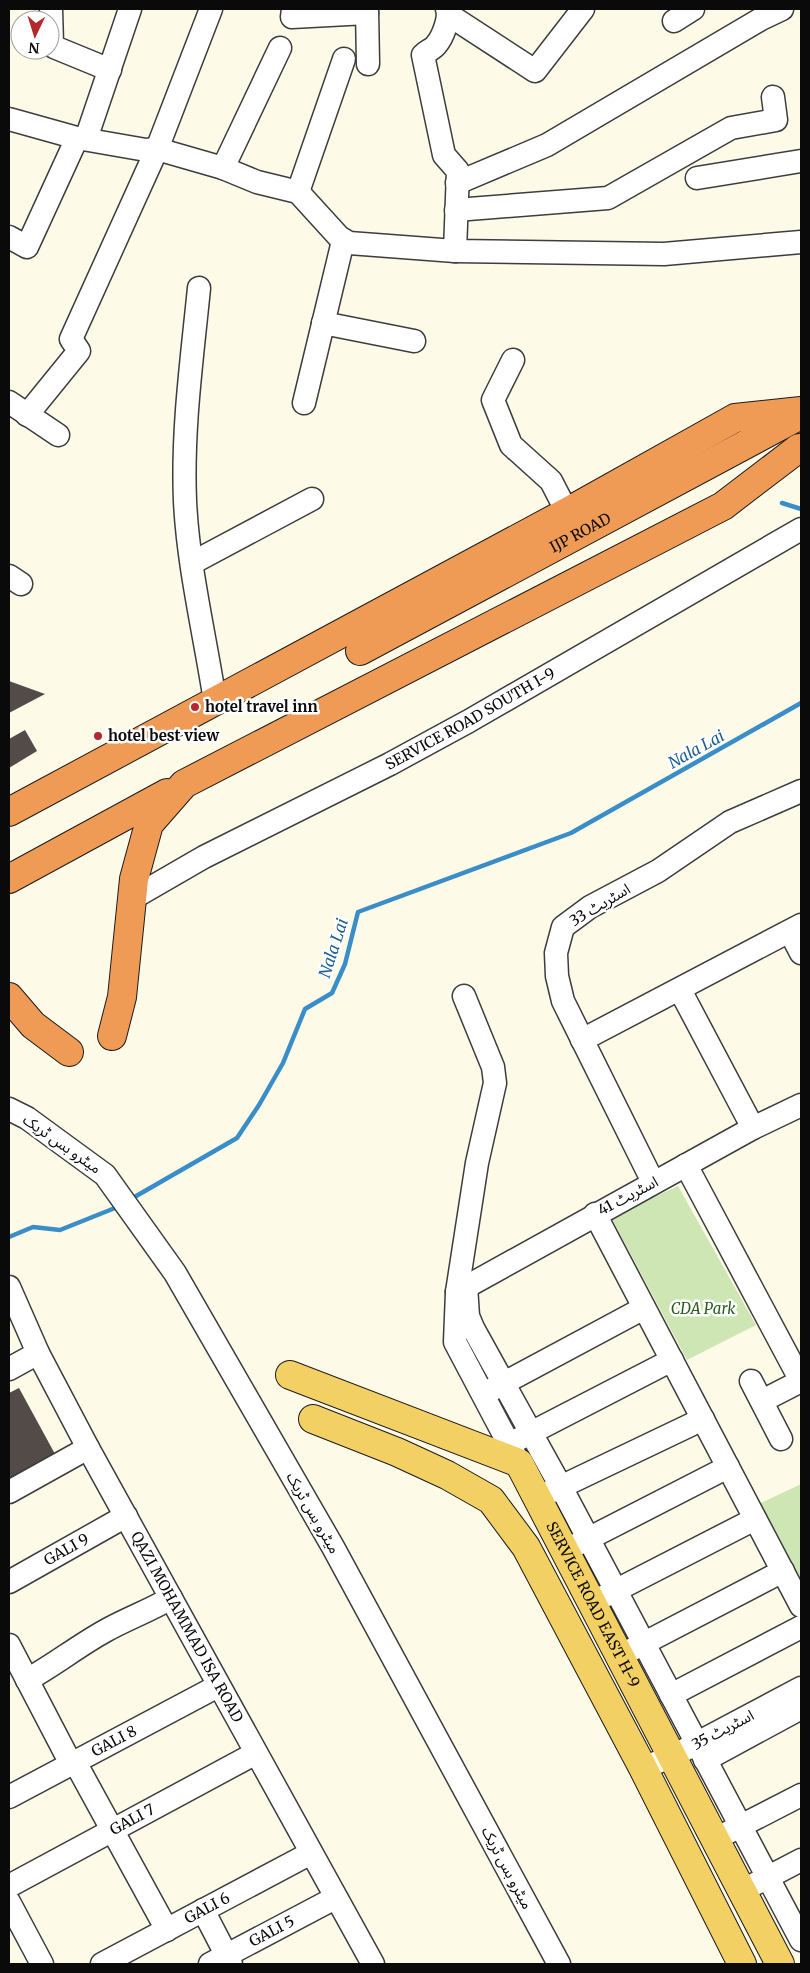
<svg xmlns="http://www.w3.org/2000/svg" width="810" height="1973" viewBox="0 0 810 1973" font-family="Merriweather,'Noto Sans Arabic',serif">
<style>
.green{fill:#cee6b4}
.lines{fill:none;stroke-linecap:round;stroke-linejoin:round}
.stream{stroke:#398ec7;stroke-width:4.5}
.building{fill:#524b47}
.minor-casing{stroke:#3d3d3d;stroke-width:25}
.major-casing{stroke:#1b1b1b;stroke-width:30}
.highway-casing{stroke:#1b1b1b;stroke-width:30}
.minor{stroke:#fff;stroke-width:22}
.major{stroke:#f3d063;stroke-width:28}
.highway{stroke:#ef9b55;stroke-width:28}
.poi-dot{fill:#b3292f;stroke:#fff;stroke-width:2}
.labels{text-anchor:middle;stroke-width:5;stroke-linejoin:round;paint-order:stroke}
.street-label{font-size:15px;fill:#0a0a0a;stroke:#fff}
.poi-label{font-size:15px;font-weight:bold;fill:#0a0a0a;stroke:#fff;text-anchor:start}
.park-label{font-size:15px;font-style:italic;fill:#2b5e1e;stroke:#fff}
.water-label{font-size:16px;font-style:italic;fill:#1a5f95;stroke:#fff}
</style>
<rect width="100%" height="100%" fill="#fefae8"/>
<g class="green">
<path d="M 678,1186 L 756,1325 L 687,1360 L 611,1217 Z"/>
<path d="M 801,1484 L 801,1583 L 759,1504 Z"/>
</g>
<g class="lines">
<g class="stream">
<path d="M 782,503 L 801,509"/>
<path d="M 131,1199 L 237,1138 L 259,1105 L 283,1063 L 305,1009 L 332,993 L 345,964 L 358,912 L 571,833 L 801,703"/>
<path d="M 9,1237 L 33,1227 L 60,1230 L 120,1206"/>
</g>
</g>
<g class="building">
<path d="M 9,681 L 45,694 L 9,713 Z"/>
<path d="M 25,730 L 37,751 L 9,768 L 9,739 Z"/>
<path d="M 19,1388 L 55,1454 L 9,1479 L 9,1393 Z"/>
</g>
<g class="lines">
<g class="minor-casing">
<g id="minor">
<path d="M 51,9 L 52,44 L 54,47 L 110,70"/>
<path d="M 293,9 L 292,17 L 367,13"/>
<path d="M 367,9 L 368,64"/>
<path d="M 447,9 C 450,18 443,37 436,45 C 433,49 427,51 423,55 L 444,155 L 458,171 L 455,251"/>
<path d="M 449,15 L 535,71 L 583,9"/>
<path d="M 674,21 L 693,9"/>
<path d="M 9,119 L 77,138 L 146,150 L 157,149 L 223,168 L 257,182 L 298,192 L 339,237 L 349,243 L 455,251 L 664,254 L 801,242"/>
<path d="M 86,139 L 130,9"/>
<path d="M 223,168 L 280,48"/>
<path d="M 697,178 L 801,161"/>
<path d="M 457,183 L 547,145 L 761,19 L 782,9"/>
<path d="M 298,192 L 344,59"/>
<path d="M 456,210 L 608,198 L 731,128 L 776,120 L 773,97"/>
<path d="M 9,237 L 27,247 L 77,138"/>
<path d="M 199,288 C 192,359 182,430 185,501 C 188,566 205,636 215,701"/>
<path d="M 323,323 L 414,341"/>
<path d="M 513,360 L 493,400 L 511,445 L 551,481 L 567,512"/>
<path d="M 9,402 L 58,435"/>
<path d="M 304,403 L 343,241"/>
<path d="M 27,415 L 79,351 L 71,339 L 157,149 L 211,9"/>
<path d="M 192,563 L 312,499"/>
<path d="M 9,576 L 21,584"/>
<path id="s1" d="M 133,898 L 204,857 L 390,764 L 469,721 L 801,529"/>
<path d="M 790,932 L 801,953"/>
<path d="M 680,990 L 753,1128"/>
<path d="M 464,996 L 493,1067 L 495,1083 L 477,1163 L 457,1292 L 455,1342 L 519,1463"/>
<path d="M 582,1040 L 801,925"/>
<path d="M 9,1109 L 27,1118 L 105,1175 L 175,1273 L 333,1547 L 559,1964"/>
<path d="M 686,1165 L 801,1381"/>
<path d="M 653,1182 L 563,1001 L 557,976 L 556,953 L 563,927 L 590,907 L 658,871 L 730,822 L 801,791"/>
<path d="M 595,1214 L 801,1606"/>
<path d="M 466,1286 L 468,1316 L 473,1328 L 561,1487 L 801,1940"/>
<path id="s2" d="M 9,1287 L 38,1353 L 88,1448 L 373,1964"/>
<path d="M 457,1292 L 753,1128 L 801,1105"/>
<path d="M 9,1369 L 38,1353"/>
<path d="M 751,1381 L 781,1439"/>
<path d="M 491,1390 L 644,1308"/>
<path d="M 762,1401 L 801,1381"/>
<path d="M 517,1440 L 672,1360"/>
<path d="M 9,1492 L 88,1448"/>
<path d="M 548,1493 L 703,1419"/>
<path d="M 576,1545 L 728,1467"/>
<path id="s3" d="M 9,1582 L 126,1516"/>
<path d="M 603,1597 L 755,1519"/>
<path d="M 9,1645 L 71,1764"/>
<path d="M 631,1650 L 783,1571"/>
<path d="M 27,1680 C 54,1665 78,1646 105,1631 C 126,1619 149,1611 171,1598"/>
<path d="M 671,1695 L 801,1627"/>
<path d="M 705,1760 L 801,1708"/>
<path d="M 75,1762 L 167,1930"/>
<path d="M 643,1768 L 673,1756 L 801,1688"/>
<path id="s4" d="M 9,1797 L 218,1686"/>
<path d="M 727,1833 L 801,1795"/>
<path d="M 753,1885 L 801,1860"/>
<path id="s5" d="M 9,1886 L 256,1753"/>
<path d="M 9,1902 L 42,1964"/>
<path d="M 203,1910 L 231,1964"/>
<path id="s6" d="M 102,1964 L 311,1853"/>
<path id="s7" d="M 210,1964 L 335,1898"/>
</g>
</g>
<g class="major-casing">
<g id="major">
<path id="s8" d="M 290,1375 L 519,1463 L 780,1964"/>
<path d="M 313,1419 L 397,1452 L 447,1475 L 491,1500 L 526,1547 L 643,1768 L 742,1964"/>
</g>
</g>
<g class="highway-casing">
<g id="highway">
<path id="s9" d="M 360,651 L 797,417"/>
<path d="M 9,812 L 567,512 L 735,418 L 801,411"/>
<path d="M 9,879 L 167,793"/>
<path d="M 9,997 L 33,1025 L 69,1052"/>
<path d="M 112,1036 L 122,997 L 134,879 L 149,824 L 184,784 L 723,506 L 799,448"/>
</g>
</g>
<use href="#minor" class="minor"/>
<use href="#major" class="major"/>
<use href="#highway" class="highway"/>
</g>
<g class="poi-dot">
<circle cx="195" cy="707" r="5"/>
<circle cx="98" cy="736" r="5"/>
</g>
<g class="labels">
<g class="street-label">
<text dy="5" stroke="none"><textPath href="#s9" startOffset="250">IJP ROAD</textPath></text>
<text dy="5" stroke="none"><textPath href="#s1" startOffset="382">SERVICE ROAD SOUTH I-9</textPath></text>
<text transform="translate(600 905) rotate(-31)" y="5">اسٹریٹ 33</text>
<text transform="translate(62 1144) rotate(35)" y="5">میٹرو بس ٹریک</text>
<text transform="translate(628 1196) rotate(-28)" y="5">اسٹریٹ 41</text>
<text transform="translate(313 1513) rotate(60)" y="5">میٹرو بس ٹریک</text>
<text dy="5" stroke="none"><textPath href="#s3" startOffset="66">GALI 9</textPath></text>
<text dy="5" stroke="none"><textPath href="#s8" startOffset="405">SERVICE ROAD EAST H-9</textPath></text>
<text dy="5" stroke="none"><textPath href="#s2" startOffset="384">QAZI MOHAMMAD ISA ROAD</textPath></text>
<text transform="translate(723 1730) rotate(-28)" y="5">اسٹریٹ 35</text>
<text dy="5" stroke="none"><textPath href="#s4" startOffset="119">GALI 8</textPath></text>
<text dy="5" stroke="none"><textPath href="#s5" startOffset="140">GALI 7</textPath></text>
<text transform="translate(507 1868) rotate(62)" y="5">میٹرو بس ٹریک</text>
<text dy="5" stroke="none"><textPath href="#s6" startOffset="119">GALI 6</textPath></text>
<text dy="5" stroke="none"><textPath href="#s7" startOffset="70">GALI 5</textPath></text>
</g>
<g class="poi-label">
<text x="205" y="712">hotel travel inn</text>
<text x="108" y="741">hotel best view</text>
</g>
<g class="park-label">
<text x="703" y="1314">CDA Park</text>
</g>
<g class="water-label">
<text transform="translate(696 749) rotate(-29)" y="6">Nala Lai</text>
<text transform="translate(333 948) rotate(-72)" y="6">Nala Lai</text>
</g>
</g>
<rect width="810" height="1973" fill="none" stroke="#0a0a0a" stroke-width="20"/>
<g transform="translate(35 35) rotate(184)"><circle r="24" fill="#ffffff" stroke="#9d9d9d"/>
<path d="M0-4L9 19L0 12L-9 19Z" fill="#b3292f"/>
<text y="-8" font-size="14" font-weight="bold" text-anchor="middle" fill="#0a0a0a">N</text>
</g>
</svg>
